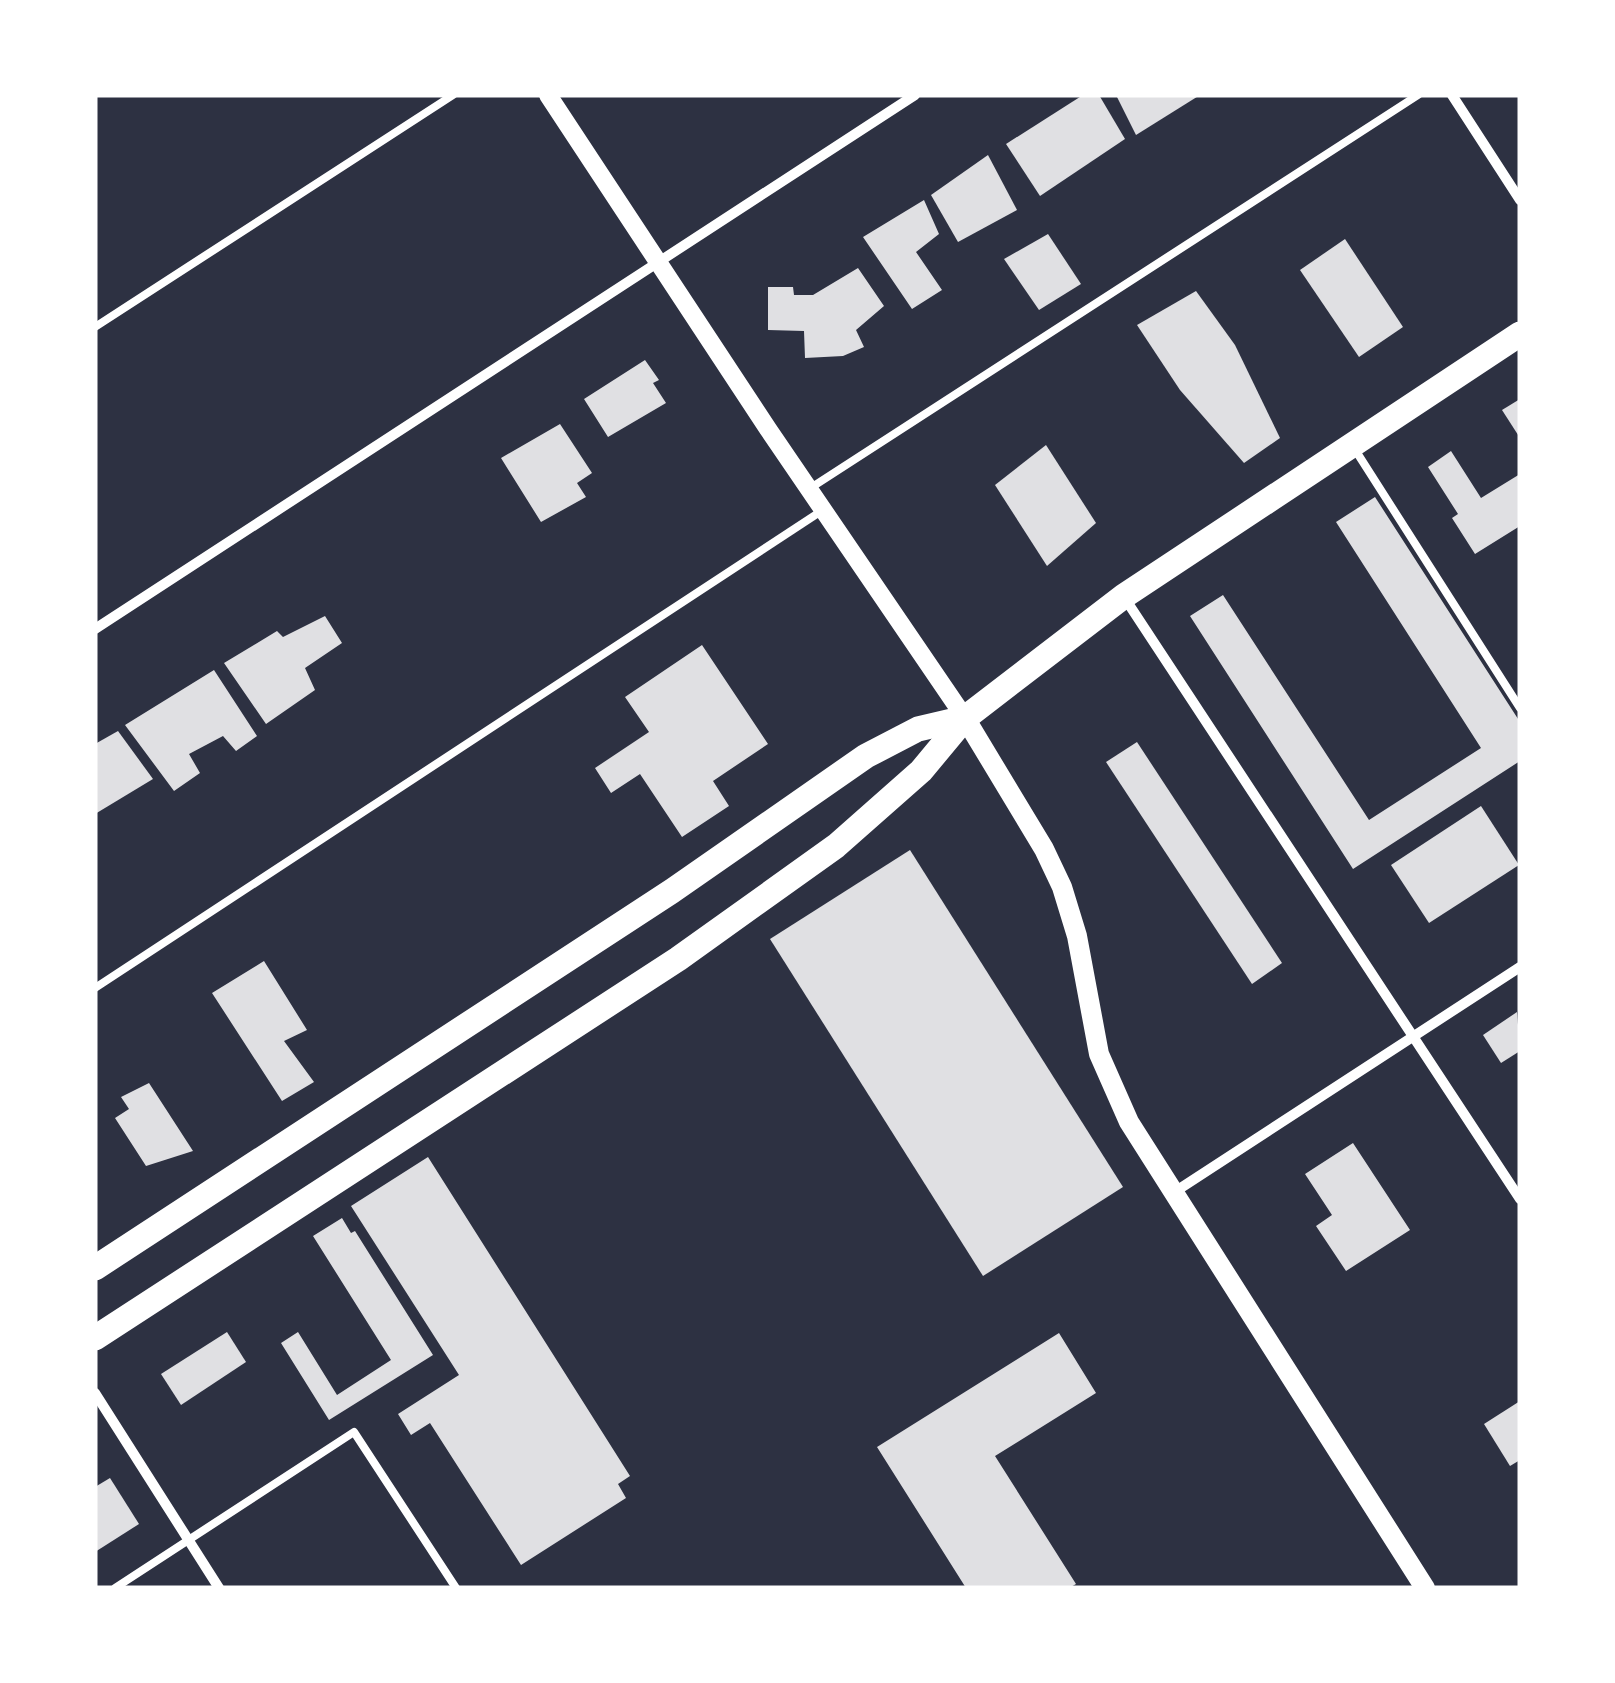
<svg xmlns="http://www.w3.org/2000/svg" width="1615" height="1683" viewBox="0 0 1615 1683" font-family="'DM Sans',sans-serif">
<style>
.building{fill:#e0e0e3}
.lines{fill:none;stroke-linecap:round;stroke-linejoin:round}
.service{stroke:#fff;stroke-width:8}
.minor{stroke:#fff;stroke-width:10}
.tertiary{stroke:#fff;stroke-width:18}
.secondary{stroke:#fff;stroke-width:20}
.primary{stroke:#fff;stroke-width:25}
</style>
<rect width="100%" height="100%" fill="#2d3142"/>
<g class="building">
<path d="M 1083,95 L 1099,95 L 1125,139 L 1040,196 L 1006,144 Z"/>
<path d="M 1116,95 L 1200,95 L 1136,135 Z"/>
<path d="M 988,155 L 1017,210 L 958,242 L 931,195 Z"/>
<path d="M 924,200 L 939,234 L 916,252 L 942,290 L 912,309 L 863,237 Z"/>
<path d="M 1048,234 L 1081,284 L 1039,310 L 1004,259 Z"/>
<path d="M 1345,239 L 1403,327 L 1359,357 L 1300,270 Z"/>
<path d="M 858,268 L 884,306 L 856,330 L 864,347 L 843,356 L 805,358 L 804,331 L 768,330 L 768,287 L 793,287 L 794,295 L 813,295 Z"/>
<path d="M 1196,291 L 1235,345 L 1280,438 L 1244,463 L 1180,390 L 1137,325 Z"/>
<path d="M 645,360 L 659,380 L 653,383 L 666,403 L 608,437 L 584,399 Z"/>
<path d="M 1520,399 L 1520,438 L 1502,410 Z"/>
<path d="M 560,424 L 592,473 L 577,483 L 586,497 L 541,522 L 501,458 Z"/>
<path d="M 1046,445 L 1096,523 L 1047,566 L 995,485 Z"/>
<path d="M 1451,451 L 1481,498 L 1520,474 L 1520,526 L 1475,554 L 1452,518 L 1458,514 L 1428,467 Z"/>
<path d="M 1375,497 L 1520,722 L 1520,761 L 1353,869 L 1190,616 L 1223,595 L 1369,820 L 1481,748 L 1336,522 Z"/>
<path d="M 325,616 L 342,643 L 305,668 L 315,690 L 266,724 L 224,663 L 277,631 L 283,637 Z"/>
<path d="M 702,645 L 768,744 L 713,781 L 729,806 L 682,837 L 640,774 L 611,793 L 595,768 L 649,732 L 625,697 Z"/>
<path d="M 214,670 L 257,736 L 236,751 L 223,736 L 189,754 L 200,773 L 174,791 L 125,725 Z"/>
<path d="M 118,731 L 153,779 L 95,814 L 95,744 Z"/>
<path d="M 1137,742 L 1282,963 L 1252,984 L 1106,762 Z"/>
<path d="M 1481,806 L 1519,865 L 1429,923 L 1391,865 Z"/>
<path d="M 910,850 L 1123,1187 L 983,1276 L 770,939 Z"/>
<path d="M 264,961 L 307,1030 L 284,1041 L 314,1082 L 282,1101 L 212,993 Z"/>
<path d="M 1517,1012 L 1520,1051 L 1501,1063 L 1483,1035 Z"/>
<path d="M 149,1083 L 193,1151 L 146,1166 L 115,1118 L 129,1109 L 121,1097 Z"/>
<path d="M 1353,1143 L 1410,1230 L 1346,1271 L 1316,1226 L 1332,1215 L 1305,1174 Z"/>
<path d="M 428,1157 L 630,1476 L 618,1484 L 626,1498 L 521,1565 L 430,1423 L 411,1435 L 398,1414 L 459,1375 L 351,1206 Z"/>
<path d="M 342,1218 L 351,1233 L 355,1231 L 433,1355 L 329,1420 L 281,1343 L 298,1332 L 337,1395 L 391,1360 L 313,1236 Z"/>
<path d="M 227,1332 L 246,1362 L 181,1405 L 161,1374 Z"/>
<path d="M 1059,1333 L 1096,1393 L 995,1456 L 1076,1584 L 1069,1588 L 966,1588 L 877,1447 Z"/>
<path d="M 1520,1401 L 1520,1460 L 1510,1466 L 1484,1424 Z"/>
<path d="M 110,1478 L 139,1524 L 95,1552 L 95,1487 Z"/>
</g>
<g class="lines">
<g class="service">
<path d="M 95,327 L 453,95"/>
<path d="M 1354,448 L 1520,708"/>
<path d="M 809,489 L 1418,95"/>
<path d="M 95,988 L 823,510"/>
<path d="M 115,1588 L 354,1432 L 456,1588"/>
</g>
<g class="minor">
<path d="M 1452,95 L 1520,200"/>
<path d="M 1124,597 L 1520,1199"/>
<path d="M 95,629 L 915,95"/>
<path d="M 1173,1193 L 1520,967"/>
<path d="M 95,1393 L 219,1588"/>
</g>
<path class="tertiary" d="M 548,95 L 768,429 L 965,718"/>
<path class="secondary" d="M 965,718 L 1044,849 L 1062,887 L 1077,936 L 1099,1054 L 1129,1122 L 1425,1588"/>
<g class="primary">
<path d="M 95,1268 L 672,891 L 866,756 L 918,729 L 965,718"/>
<path d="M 95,1338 L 678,959 L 836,846 L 921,771 L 965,718 L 1124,596 L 1520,334"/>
</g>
</g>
<rect width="1615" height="1683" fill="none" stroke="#ffffff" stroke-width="195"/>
</svg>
